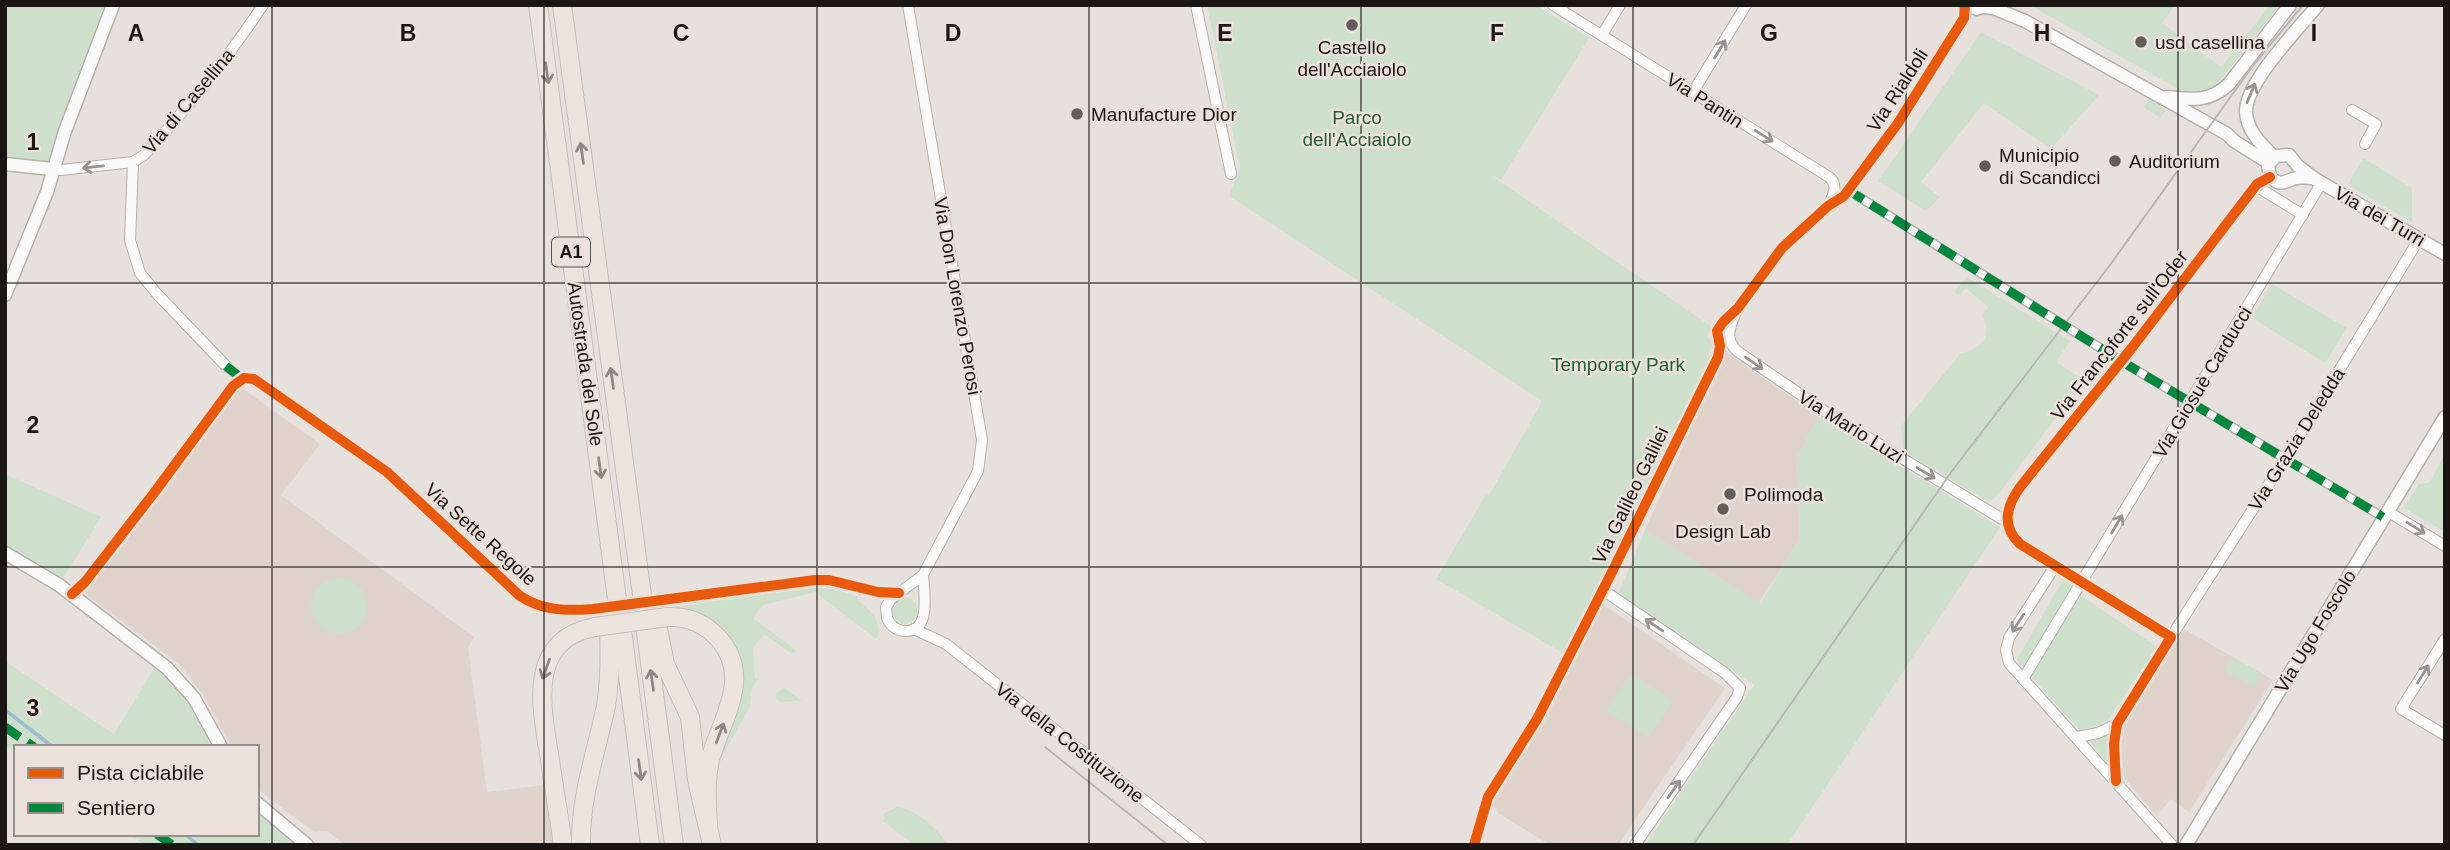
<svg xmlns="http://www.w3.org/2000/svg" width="2450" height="850" viewBox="0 0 2450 850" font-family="Helvetica,sans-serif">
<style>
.built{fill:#e0d3cc}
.green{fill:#cee0cc}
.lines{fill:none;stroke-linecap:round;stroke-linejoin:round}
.stream{stroke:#99bed1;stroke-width:3.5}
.motorway-tunnel{stroke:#beb8b6;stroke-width:18;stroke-dasharray:18 9;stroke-linecap:butt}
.pedestrian-casing{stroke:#b4b0ad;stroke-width:10}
.minor-casing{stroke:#b4b0ad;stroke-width:12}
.tertiary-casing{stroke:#b4b0ad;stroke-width:15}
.motorway-casing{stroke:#c0bdbb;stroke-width:20}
.pedestrian{stroke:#fbfafa;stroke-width:7}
.minor{stroke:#fbfafa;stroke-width:10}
.tertiary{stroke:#fbfafa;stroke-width:12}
.motorway{stroke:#ede4de;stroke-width:18}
.tram{stroke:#b7b6b5;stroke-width:2}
.minor-bridge-casing{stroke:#b4b0ad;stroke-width:12;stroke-linecap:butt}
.motorway-bridge-casing{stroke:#c0bdbb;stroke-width:20;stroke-linecap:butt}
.minor-bridge{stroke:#fbfafa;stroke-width:10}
.motorway-bridge{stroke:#ede4de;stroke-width:18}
.quiet{stroke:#00873e;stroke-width:9;stroke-dasharray:18 9;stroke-linecap:butt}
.cycleway-casing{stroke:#ebe0da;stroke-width:15}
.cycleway{stroke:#e8590c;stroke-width:10}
.oneway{stroke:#969392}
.oneway2{stroke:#8e8783}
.grid{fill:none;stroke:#1a1614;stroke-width:2;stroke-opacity:0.55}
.poi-dot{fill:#625d5b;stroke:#ebe0da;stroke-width:2.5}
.labels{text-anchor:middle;stroke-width:5;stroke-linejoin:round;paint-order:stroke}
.shield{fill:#ebe0da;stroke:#59534f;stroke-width:2}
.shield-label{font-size:18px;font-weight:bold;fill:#1a1614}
.poi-label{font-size:19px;fill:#1a1614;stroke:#ebe0da;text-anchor:start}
.street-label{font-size:19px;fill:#1a1614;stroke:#ebe0da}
.park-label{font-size:19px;fill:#226232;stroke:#ebe0da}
.grid-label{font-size:23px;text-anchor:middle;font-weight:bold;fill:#1a1614;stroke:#ebe0da;stroke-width:5;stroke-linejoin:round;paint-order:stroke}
</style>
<rect width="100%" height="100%" fill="#e7e1de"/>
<g class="built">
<path d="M 1726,352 L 1819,416 L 1797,458 L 1800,539 L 1759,603 L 1645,530 Z"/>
<path d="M 239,386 L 320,444 L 281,495 L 474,637 L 468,647 L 487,792 L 545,785 L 556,845 L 345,845 L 327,831 L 314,832 L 259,790 L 257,747 L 232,747 L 203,694 L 178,663 L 85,593 Z"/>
<path d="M 1601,603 L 1725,688 L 1618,845 L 1550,845 L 1498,813 L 1490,800 Z"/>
<path d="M 2184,629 L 2273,680 L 2189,812 L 2171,799 L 2157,816 L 2124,777 L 2119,748 L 2123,729 Z"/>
</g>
<g class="green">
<path d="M 5,5 L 113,5 L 52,169 L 5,164 Z"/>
<path d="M 1207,5 L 1536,5 L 1589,38 L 1501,180 L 1492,176 L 1712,327 L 1707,337 L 1715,344 L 1716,352 L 1566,655 L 1436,579 L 1486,495 L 1489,496 L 1542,401 L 1229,196 L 1240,168 Z"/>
<path d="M 2030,5 L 2175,5 L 2162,23 L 2221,67 L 2270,5 L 2280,5 L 2219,82 C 2206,93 2193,96 2178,89 Z"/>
<path d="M 1981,32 L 2099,95 L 2051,149 L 1984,103 L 1921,182 L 1940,197 L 1926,211 L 1878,181 Z"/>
<path d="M 2150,99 L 2166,110 L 2160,118 L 2144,107 Z"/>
<path d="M 2363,158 L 2412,188 L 2412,222 L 2348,185 Z"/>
<path d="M 1967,277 L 2070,341 L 2056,362 L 2084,380 L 1997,496 L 1989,502 L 1903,451 L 1901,426 L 1960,354 C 1980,348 1994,338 1982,315 L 1988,307 L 1966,288 L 1959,296 L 1954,292 Z"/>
<path d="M 2272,284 L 2347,328 L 2325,363 L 2252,318 Z"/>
<path d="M 1819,416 L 2000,527 L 1787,845 L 1645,845 L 1754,685 L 1618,595 L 1645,530 L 1760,603 L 1800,539 L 1797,458 Z"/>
<path d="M 2445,453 L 2445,532 L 2404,508 L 2419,484 L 2430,482 Z"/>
<path d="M 5,474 L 101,517 L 59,585 L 5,553 Z"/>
<circle cx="339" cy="606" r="28"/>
<path d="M 2063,580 L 2072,585 L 2024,668 L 2019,665 L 2017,659 Z"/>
<path d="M 808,588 L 835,589 L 858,597 L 857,599 C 869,611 880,615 878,636 L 876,639 L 815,592 L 763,605 L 753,618 L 796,650 L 792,654 L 764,634 L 753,648 L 755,678 L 758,679 L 752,689 L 750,706 L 719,762 L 737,707 L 728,637 L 711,620 L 687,611 L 666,608 Z"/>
<path d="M 2080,595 L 2157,647 L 2109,719 L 2096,726 L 2079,730 L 2034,679 L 2032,674 Z"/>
<circle cx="905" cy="611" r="13"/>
<path d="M 2231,657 L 2262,673 L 2254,687 L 2224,671 Z"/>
<path d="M 5,661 L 114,734 L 159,661 L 167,668 L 221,747 L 16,747 L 16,752 L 5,745 Z"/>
<path d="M 1631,673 L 1673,700 L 1648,738 L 1606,711 Z"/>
<path d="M 784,688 L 802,701 L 780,702 L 776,699 L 776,694 Z"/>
<path d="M 2108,735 L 2110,766 L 2089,741 Z"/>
<path d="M 257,803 L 307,845 L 144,845 L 130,834 L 257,834 Z"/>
<path d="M 897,807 C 914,808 940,830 948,845 L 914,845 L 883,821 L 885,818 L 883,814 Z"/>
</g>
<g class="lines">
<g class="stream">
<path d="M 5,710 L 53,747"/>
<path d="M 185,834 L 198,845"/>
</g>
<path class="motorway-tunnel" d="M 652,594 L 657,624"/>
<g class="pedestrian-casing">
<g id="pedestrian">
<path d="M 1848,190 L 2121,361 L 2383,517"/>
<path d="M 226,366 L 241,378"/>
</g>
</g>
<g class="minor-casing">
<g id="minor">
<path d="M 908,5 L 982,440 L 978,471 L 923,575 L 891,599 L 886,607 L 887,618 C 890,625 895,630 904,631 C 932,633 924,592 923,575"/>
<path d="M 1196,5 L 1231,174"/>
<path d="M 1553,5 L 1829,177 C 1839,185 1833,196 1828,206"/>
<path d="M 1602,35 L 1620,5"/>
<path d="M 1693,92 L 1746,5"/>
<path d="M 2352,110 L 2376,124 L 2365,144"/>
<path d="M 133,162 L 130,240 L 140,273 L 158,295 L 226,366"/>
<path d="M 52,169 L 61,170 L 133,162 L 144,155 C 188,108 227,59 263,5"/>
<path d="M 2256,186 L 2303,215"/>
<path d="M 1736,312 C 1730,327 1724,338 1737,351 L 1826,412 L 2007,522"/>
<path d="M 2387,511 L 2445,546"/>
<path d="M 2055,566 L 2009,638 L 2006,650 L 2009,663 L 2172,845"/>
<path d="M 1603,590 L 1725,673 L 1740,688 L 1737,697 L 1635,845"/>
<path d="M 72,594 L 85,582 L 157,489 L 233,386 L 244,378 L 254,379 L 387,472 L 524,599 C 546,611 568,611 593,609"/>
<path d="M 664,600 L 824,580 L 878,592 L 899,593"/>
<path d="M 914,629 L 946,644 L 1201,845"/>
<path d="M 2171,637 L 2292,448 L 2419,239"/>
<path d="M 2445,639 L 2401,709 L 2445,735"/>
<path d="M 2023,679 L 2322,182"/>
<path d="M 2077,737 L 2098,733 L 2117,724"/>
<path d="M 2116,781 L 2114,744 L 2117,724 L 2171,637 L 2020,544 C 2001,526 2006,506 2021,486 L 2131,349 L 2257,184 L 2270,177"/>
<path d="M 1474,845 L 1488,797 L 1537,719 L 1613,570 L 1718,357 L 1720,346 L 1717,331 L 1723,322 L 1738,308 L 1782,248 L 1828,206 L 1844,196 L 1898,123 L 1964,18 L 1965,5"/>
</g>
</g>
<g class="tertiary-casing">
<g id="tertiary">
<path d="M 1967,5 L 1977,9 L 1987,5"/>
<path d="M 1984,7 L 1993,8 L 2025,21 L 2227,134 L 2234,141 L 2269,163"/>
<path d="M 2167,97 C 2192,100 2210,102 2229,84 L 2290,5"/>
<path d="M 2270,153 C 2258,141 2247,129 2246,112 C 2245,83 2299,28 2318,5"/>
<path d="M 5,164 L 52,169"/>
<path d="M 2314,178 C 2309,178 2301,177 2296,178 C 2285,181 2281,187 2270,177 L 2268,165 L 2276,156 L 2289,155 L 2298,166 L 2315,179 L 2445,254"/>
<path d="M 5,295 L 47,192 L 65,131 L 113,5"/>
<path d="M 5,553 L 59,585 L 167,668 L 194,698 L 221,747"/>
<path d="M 257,803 L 307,845"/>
<path d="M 2186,845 L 2445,417"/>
</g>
</g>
<g class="motorway-casing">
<g id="motorway">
<path d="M 538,5 L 617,599"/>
<path d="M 562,5 L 642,595"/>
<path d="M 667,617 C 687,616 705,623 719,639 C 753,678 721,719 710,760 C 705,781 707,803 708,824"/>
<path d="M 657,624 L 665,664 L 690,717 L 697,780 L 712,845"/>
<path d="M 645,625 L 674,845"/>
<path d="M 622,630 L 650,845"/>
<path d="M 563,845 C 559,817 554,788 550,760 C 542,710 525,640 595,627"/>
<path d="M 581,845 C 580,797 596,753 606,706 C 610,682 610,656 609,631"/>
</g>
</g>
<use href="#pedestrian" class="pedestrian"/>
<use href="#minor" class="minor"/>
<use href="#tertiary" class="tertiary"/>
<use href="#motorway" class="motorway"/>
<g class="tram">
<path d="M 1045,747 L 1168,845"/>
<path d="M 1693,845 L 1952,471 L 2110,265 L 2252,67 L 2303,5"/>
</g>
<g class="minor-bridge-casing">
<path id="minor-bridge" d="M 593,609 L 664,600"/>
</g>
<g class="motorway-bridge-casing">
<path id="motorway-bridge" d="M 595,627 L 667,617"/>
</g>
<use href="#minor-bridge" class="minor-bridge"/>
<use href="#motorway-bridge" class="motorway-bridge"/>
<g class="quiet">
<path d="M 1848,190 L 2121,361 L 2383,517"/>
<path d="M 226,366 L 241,378"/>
<path d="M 2183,413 L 2197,390"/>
<path d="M 2278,470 L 2292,448"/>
<path d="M 5,727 L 34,747"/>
<path d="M 157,834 L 172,845"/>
</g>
<g class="cycleway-casing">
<g id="cycleway">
<path d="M 72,594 L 85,582 L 157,489 L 233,386 L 244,378 L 254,379 L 387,472 L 520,596 C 543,611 566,611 593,609 L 815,580 L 829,580 L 878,592 L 899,593"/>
<path d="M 2116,781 L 2114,744 L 2117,724 L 2171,637 L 2020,544 C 2001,526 2006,506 2021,486 L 2131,349 L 2257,184 L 2270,177"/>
<path d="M 1474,845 L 1488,797 L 1537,719 L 1613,570 L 1718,357 L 1720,346 L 1717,331 L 1723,322 L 1738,308 L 1782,248 L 1828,206 L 1844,196 L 1898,123 L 1964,18 L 1965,5"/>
</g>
</g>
<use href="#cycleway" class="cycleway"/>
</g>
<defs><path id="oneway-shaft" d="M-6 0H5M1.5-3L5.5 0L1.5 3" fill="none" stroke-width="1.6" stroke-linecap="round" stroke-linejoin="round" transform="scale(1.75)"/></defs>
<g class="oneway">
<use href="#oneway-shaft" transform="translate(1720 49) rotate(-59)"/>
<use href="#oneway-shaft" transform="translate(2251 93) rotate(-67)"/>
<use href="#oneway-shaft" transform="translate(1764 136) rotate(32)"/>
<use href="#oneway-shaft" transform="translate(93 167) rotate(174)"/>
<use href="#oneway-shaft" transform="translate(1754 363) rotate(34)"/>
<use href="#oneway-shaft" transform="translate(1926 473) rotate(31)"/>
<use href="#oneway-shaft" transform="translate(2117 524) rotate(-59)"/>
<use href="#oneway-shaft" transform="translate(2416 528) rotate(32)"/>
<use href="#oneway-shaft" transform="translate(2018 623) rotate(123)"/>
<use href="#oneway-shaft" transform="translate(1654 625) rotate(-146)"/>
<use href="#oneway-shaft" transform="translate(2423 674) rotate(-58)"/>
<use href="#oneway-shaft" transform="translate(1674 789) rotate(-55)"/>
</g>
<g class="oneway2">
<use href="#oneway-shaft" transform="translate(547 73) rotate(82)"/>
<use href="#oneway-shaft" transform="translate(582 153) rotate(-98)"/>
<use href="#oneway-shaft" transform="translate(612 378) rotate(-98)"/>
<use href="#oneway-shaft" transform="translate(600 468) rotate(82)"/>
<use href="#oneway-shaft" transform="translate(546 669) rotate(110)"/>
<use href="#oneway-shaft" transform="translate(652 680) rotate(-98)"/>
<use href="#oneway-shaft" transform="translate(720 733) rotate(-69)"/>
<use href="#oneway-shaft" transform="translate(640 770) rotate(82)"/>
</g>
<path class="grid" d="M 272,5 L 272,845M 544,5 L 544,845M 817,5 L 817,845M 1089,5 L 1089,845M 1361,5 L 1361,845M 1633,5 L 1633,845M 1906,5 L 1906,845M 2178,5 L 2178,845M 5,283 L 2445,283M 5,567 L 2445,567"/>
<g class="poi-dot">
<circle cx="1352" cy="25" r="7"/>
<circle cx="2141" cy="42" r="7"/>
<circle cx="1077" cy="114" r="7"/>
<circle cx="2115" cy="161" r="7"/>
<circle cx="1985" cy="166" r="7"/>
<circle cx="1730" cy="494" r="7"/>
<circle cx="1723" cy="509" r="7"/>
</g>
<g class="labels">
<rect class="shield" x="552" y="237.5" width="38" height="29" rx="5"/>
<g class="shield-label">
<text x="571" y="258">A1</text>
</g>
<g class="poi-label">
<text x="2155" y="49">usd casellina</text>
<text x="1352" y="54" text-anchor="middle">Castello<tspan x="1352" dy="22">dell'Acciaiolo</tspan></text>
<text x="1091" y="121">Manufacture Dior</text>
<text x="1999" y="162">Municipio<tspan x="1999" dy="22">di Scandicci</tspan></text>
<text x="2129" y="168">Auditorium</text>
<text x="1744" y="501">Polimoda</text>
<text x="1723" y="538" text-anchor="middle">Design Lab</text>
</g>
<g class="street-label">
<text transform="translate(1897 90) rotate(-57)" y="7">Via Rialdoli</text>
<text transform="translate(1705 100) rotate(32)" y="7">Via Pantin</text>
<text transform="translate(188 101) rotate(-50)" y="7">Via di Casellina</text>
<text transform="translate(2380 216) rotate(30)" y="7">Via dei Turri</text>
<text transform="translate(958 296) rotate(80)" y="7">Via Don Lorenzo Perosi</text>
<text transform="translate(2119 335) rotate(-52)" y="7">Via Francoforte sull'Oder</text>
<text transform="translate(586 364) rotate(82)" y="7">Autostrada del Sole</text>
<text transform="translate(2202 382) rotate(-59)" y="7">Via Giosuè Carducci</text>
<text transform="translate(1851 426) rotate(32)" y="7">Via Mario Luzi</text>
<text transform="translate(2296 439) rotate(-58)" y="7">Via Grazia Deledda</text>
<text transform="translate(1630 495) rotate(-64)" y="7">Via Galileo Galilei</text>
<text transform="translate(481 534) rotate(42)" y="7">Via Sette Regole</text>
<text transform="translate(2315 631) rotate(-59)" y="7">Via Ugo Foscolo</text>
<text transform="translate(1070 742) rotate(38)" y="7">Via della Costituzione</text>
</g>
<g class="park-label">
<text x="1357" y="124">Parco<tspan x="1357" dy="22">dell'Acciaiolo</tspan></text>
<text x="1618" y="371">Temporary Park</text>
</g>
</g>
<g class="grid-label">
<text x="136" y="41">A</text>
<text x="408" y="41">B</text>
<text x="681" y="41">C</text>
<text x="953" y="41">D</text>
<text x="1225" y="41">E</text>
<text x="1497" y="41">F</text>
<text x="1769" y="41">G</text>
<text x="2042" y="41">H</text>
<text x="2314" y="41">I</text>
<text x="33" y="150">1</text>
<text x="33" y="433">2</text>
<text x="33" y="716">3</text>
</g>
<rect width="2450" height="850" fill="none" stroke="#1a1614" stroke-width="14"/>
<rect x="14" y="745" width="245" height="91" fill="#ebe0da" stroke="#978f8b" stroke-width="2"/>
<rect x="28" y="768" width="35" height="10" fill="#e8590c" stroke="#978f8b" stroke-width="2"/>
<text x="77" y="780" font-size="21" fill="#1a1614">Pista ciclabile</text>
<rect x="28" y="803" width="35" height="10" fill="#00873e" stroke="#978f8b" stroke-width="2"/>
<text x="77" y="815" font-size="21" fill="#1a1614">Sentiero</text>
</svg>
